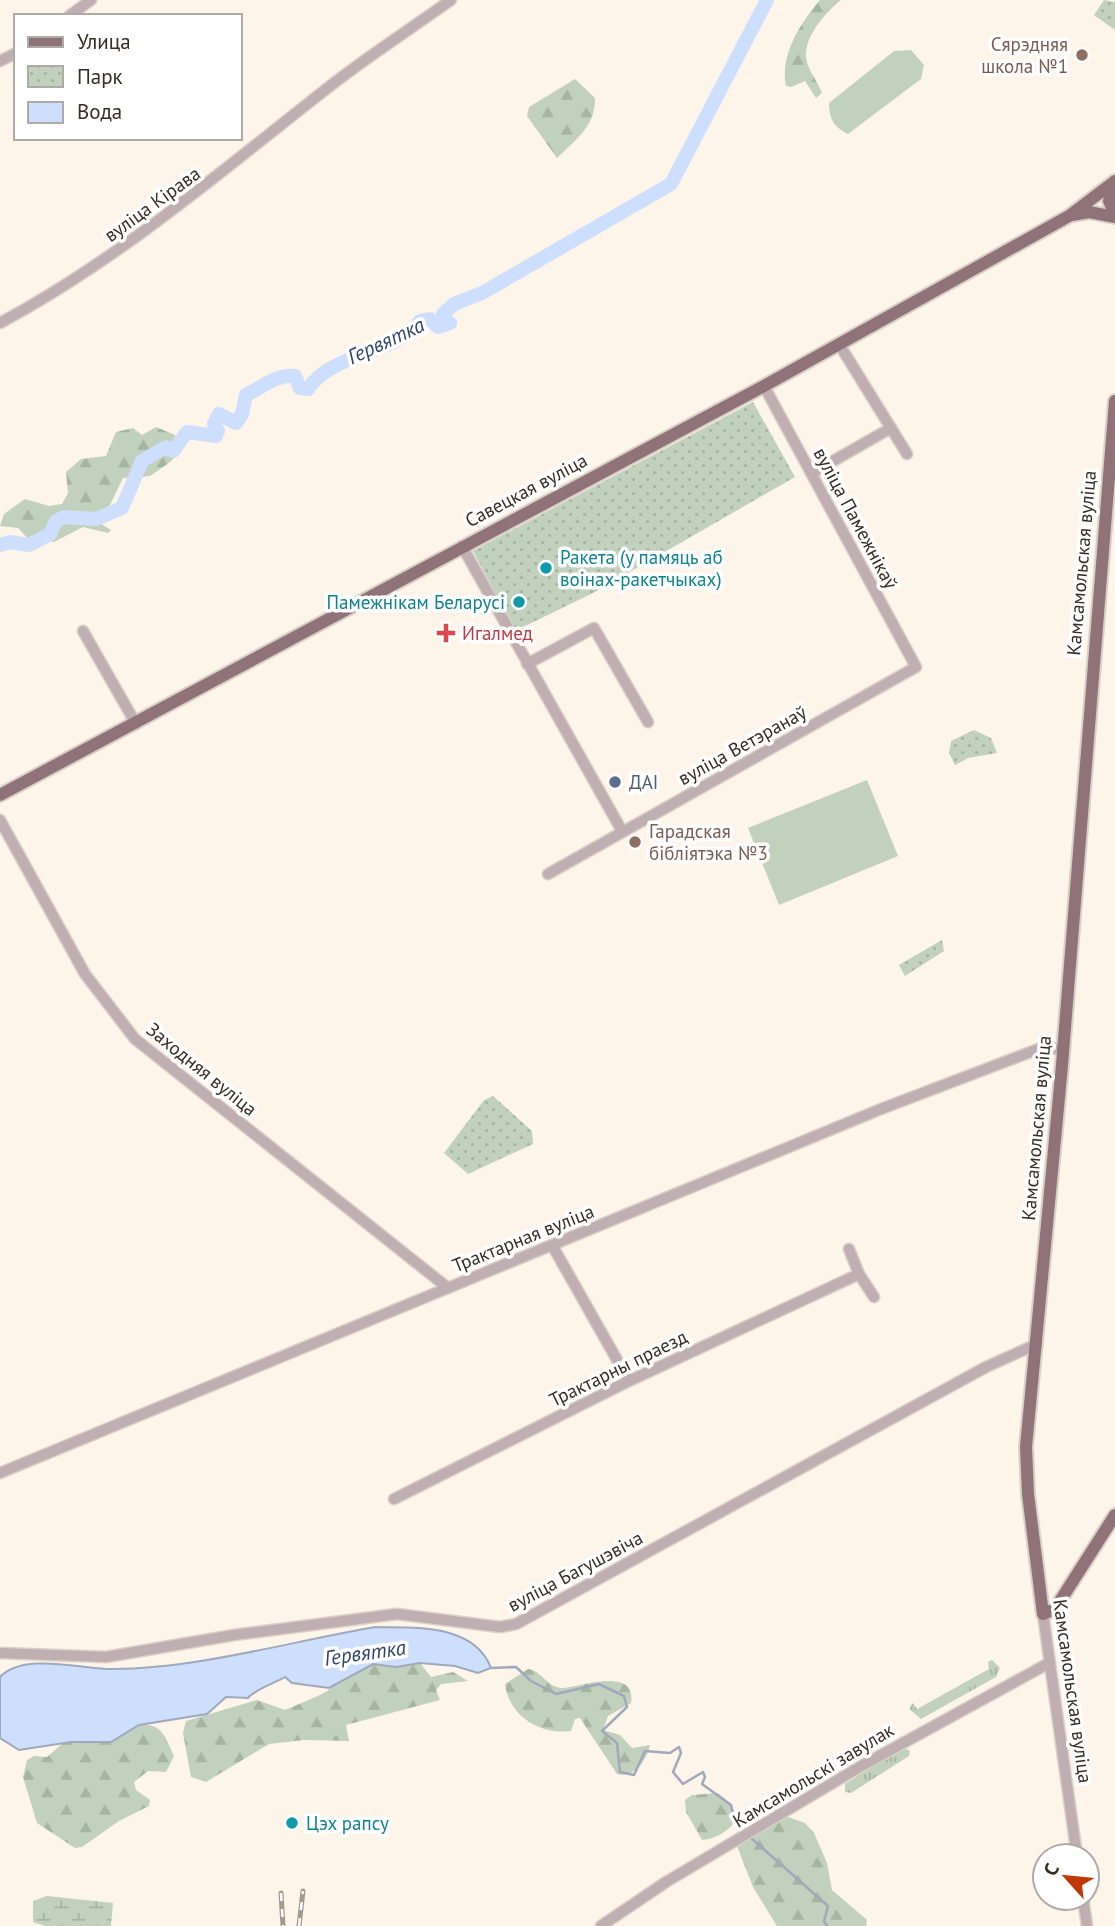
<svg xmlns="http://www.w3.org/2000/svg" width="1115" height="1926" viewBox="0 0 1115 1926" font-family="'PT Sans',sans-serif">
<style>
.grass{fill:url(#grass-tufts)}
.forest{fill:url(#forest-firs)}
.wetland{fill:url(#wetland-marsh)}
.park{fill:url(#park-dots)}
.garden{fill:#c1d1bd}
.water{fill:#cedefd;stroke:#a0a9bc;stroke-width:2}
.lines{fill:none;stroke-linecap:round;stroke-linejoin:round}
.stream{stroke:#a0a9bc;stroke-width:2.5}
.river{stroke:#cedefd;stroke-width:14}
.minor-casing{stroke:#d9d0c6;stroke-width:13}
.major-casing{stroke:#d9d0c6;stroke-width:16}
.minor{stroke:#bfaeb2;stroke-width:10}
.major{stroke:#907279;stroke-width:12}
.rail-casing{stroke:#a2998f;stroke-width:5}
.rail{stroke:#fff;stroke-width:2.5;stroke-dasharray:8;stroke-linecap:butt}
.education-dot{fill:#8d6e63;stroke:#fff;stroke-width:2.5}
.culture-dot{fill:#0f9aa8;stroke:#fff;stroke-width:2.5}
.health-dot{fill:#e0444e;stroke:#fff;stroke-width:2.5}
.service-dot{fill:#5c6f8a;stroke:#fff;stroke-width:2.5}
.labels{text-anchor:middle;stroke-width:7;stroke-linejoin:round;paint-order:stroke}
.education-label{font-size:19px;fill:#785e54;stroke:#fff;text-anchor:end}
.street-label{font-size:19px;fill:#352d23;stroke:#fff}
.culture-label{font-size:19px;fill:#0d838f;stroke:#fff;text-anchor:start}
.health-label{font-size:19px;fill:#be3a42;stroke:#fff;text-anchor:start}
.service-label{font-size:19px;fill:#4e5e75;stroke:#fff;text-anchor:start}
.water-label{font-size:21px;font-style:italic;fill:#2f436c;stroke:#fff}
</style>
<defs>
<pattern id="grass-tufts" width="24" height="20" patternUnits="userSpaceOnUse" patternTransform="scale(1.75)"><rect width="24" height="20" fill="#c1d1bd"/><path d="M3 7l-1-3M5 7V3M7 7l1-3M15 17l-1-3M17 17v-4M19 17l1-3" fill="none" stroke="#a6b4a2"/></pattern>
<pattern id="forest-firs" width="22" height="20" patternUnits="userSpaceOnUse" patternTransform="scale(1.75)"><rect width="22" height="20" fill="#c1d1bd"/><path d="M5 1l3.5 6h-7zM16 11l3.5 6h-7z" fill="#a6b4a2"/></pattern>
<pattern id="wetland-marsh" width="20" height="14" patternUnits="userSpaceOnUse" patternTransform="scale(1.75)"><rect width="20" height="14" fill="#c1d1bd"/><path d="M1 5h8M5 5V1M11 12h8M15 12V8" fill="none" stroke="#a6b4a2"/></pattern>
<pattern id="park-dots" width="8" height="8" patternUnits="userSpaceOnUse" patternTransform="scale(1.75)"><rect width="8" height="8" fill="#c1d1bd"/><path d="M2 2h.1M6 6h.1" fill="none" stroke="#a6b4a2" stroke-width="1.8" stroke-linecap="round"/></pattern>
</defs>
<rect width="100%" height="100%" fill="#fdf4ea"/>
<g class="grass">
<path d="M 992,1660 L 1000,1668 L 996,1677 L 921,1719 L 909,1709 L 913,1703 L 917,1709 L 989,1669 L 988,1662 Z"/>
<path d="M 903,1747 L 910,1751 L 909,1756 L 851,1793 L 845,1792 L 845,1784 Z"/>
</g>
<g class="forest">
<path d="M 820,0 L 841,0 C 825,13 801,39 807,62 C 810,73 818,82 822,93 L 816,98 L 805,81 L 791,87 L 786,86 C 780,54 800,24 820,0 Z"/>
<path d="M 575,79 L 595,98 C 596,125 576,140 557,158 L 527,116 L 529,107 Z"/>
<path d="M 156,427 L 175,435 L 180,451 C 175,460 159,470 150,476 L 123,478 L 107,511 L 92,515 L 93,519 L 111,530 L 108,533 L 83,527 L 54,542 L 45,540 L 32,543 L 18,528 L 0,526 L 4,514 L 25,499 L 49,506 L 62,504 L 68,493 L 66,472 L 81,459 L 106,456 L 116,432 L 133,428 L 142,435 Z"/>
<path d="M 381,1663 L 393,1666 L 420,1663 L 431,1677 L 453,1672 L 468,1681 L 441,1684 L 436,1690 L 440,1700 L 346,1725 L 349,1741 L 304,1740 L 269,1744 L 206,1782 L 191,1777 L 183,1733 L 186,1721 L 257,1700 L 285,1710 C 292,1707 324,1694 327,1691 C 342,1679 361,1665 381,1663 Z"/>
<path d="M 528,1669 C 542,1671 546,1686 561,1688 C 575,1689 637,1664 631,1703 L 608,1716 L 603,1730 L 620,1735 L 632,1748 L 650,1745 C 647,1760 634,1779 617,1774 L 580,1718 L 575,1719 L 571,1731 C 540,1735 509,1716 505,1684 Z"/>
<path d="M 139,1725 C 162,1722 166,1738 174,1756 L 166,1772 L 148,1771 L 134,1782 L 136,1790 L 150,1800 L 149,1806 L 119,1821 L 82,1847 L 75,1848 L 37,1823 L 23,1777 L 27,1760 L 34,1756 L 47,1757 L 63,1743 L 111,1742 Z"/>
<path d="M 718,1793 L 730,1803 L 737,1817 C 733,1829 714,1840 702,1840 L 686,1812 L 685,1800 L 692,1795 Z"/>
<path d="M 788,1817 L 805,1823 L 814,1833 L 827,1863 L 832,1890 L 867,1920 L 866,1926 L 777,1926 L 753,1887 L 737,1846 L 780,1818 Z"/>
</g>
<path class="wetland" d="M 47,1896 L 113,1903 L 111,1926 L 45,1926 L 33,1922 L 33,1901 Z"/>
<g class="park">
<path d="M 1104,0 L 1115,2 L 1115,30 L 1094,15 Z"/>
<path d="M 753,402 L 795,477 L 595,592 L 515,631 L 473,551 Z"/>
<path d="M 974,730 L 991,738 L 997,753 L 968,758 L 955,765 L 949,753 L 951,741 Z"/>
<path d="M 942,940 L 944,951 L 905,976 L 899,965 Z"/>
<path d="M 493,1096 L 532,1131 L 533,1144 L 468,1174 L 444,1153 L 484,1100 Z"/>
</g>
<g class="garden">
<path d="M 911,50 L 924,65 L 921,79 L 848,134 C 834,127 829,119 829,103 L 894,51 Z"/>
<path d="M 867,780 L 898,856 L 779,905 L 748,828 Z"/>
</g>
<path class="water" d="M 375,1627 C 414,1628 474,1623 491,1668 L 478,1673 L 455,1666 L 420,1663 L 396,1667 L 373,1664 L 329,1688 L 292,1683 L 285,1677 C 275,1683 254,1690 248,1698 L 226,1697 L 207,1714 L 139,1725 L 111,1742 L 71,1742 L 19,1750 L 0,1738 L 0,1677 C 24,1652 80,1669 113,1669 C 196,1669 293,1641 375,1627 Z"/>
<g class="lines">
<g class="stream">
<path d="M 491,1668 L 516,1667 L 531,1681 L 556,1694 L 599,1684 L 624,1696 L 627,1707 L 602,1731 L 617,1743 L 620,1772 L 634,1775 L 645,1751 L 670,1753 L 679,1747 L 681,1753 L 673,1772 L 683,1784 L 703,1772 L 705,1777 L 702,1784 L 731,1805 L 736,1825"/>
<path d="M 751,1838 L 828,1906 L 824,1921 L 827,1926"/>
</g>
<path class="river" d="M 0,545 L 10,542 L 29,545 L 50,534 L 56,521 L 64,517 L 96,519 L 122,508 L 142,461 L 166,447 L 173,451 L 187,432 L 216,436 L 218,431 L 214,424 L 219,414 L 236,423 L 242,414 L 246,395 C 262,387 277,374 295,376 L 300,388 L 308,389 C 333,351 400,354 420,321 L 430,319 L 438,327 L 450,323 L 444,320 L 443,314 L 454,304 L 482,293 L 671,184 L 767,0"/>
<g class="minor-casing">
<g id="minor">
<path d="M 69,16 L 91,0"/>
<path d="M 0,61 L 16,53"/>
<path d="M 0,323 C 119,259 219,173 325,90 C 365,58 409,30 451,0"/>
<path d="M 839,344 L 907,454"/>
<path d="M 812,473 L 891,428"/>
<path d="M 462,546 L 622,831"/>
<path d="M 83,631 L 136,724"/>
<path d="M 527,664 L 594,628 L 648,722"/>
<path d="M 0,820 L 85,974 L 135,1039 L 448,1288"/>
<path d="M 548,874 L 916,667 L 764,386"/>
<path d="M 552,1245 L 629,1381"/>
<path d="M 849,1249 L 859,1274 L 874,1297"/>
<path d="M 0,1473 L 881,1109 L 1041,1048 L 1063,1049"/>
<path d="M 394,1499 L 629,1381 L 859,1274"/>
<path d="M 1043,1614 L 1077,1856"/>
<path d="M 0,1653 L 106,1657 L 234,1635 L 397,1614 L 500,1627 L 516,1624 L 986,1367 L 1037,1344"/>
<path d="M 1083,1898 L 1087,1926"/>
<path d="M 601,1926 L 666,1882 L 863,1765 L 1049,1663"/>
</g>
</g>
<g class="major-casing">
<g id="major">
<path d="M 1115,181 L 1109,201 L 1115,215"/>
<path d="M 1072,215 L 1089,212 L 1115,217"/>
<path d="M 1115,401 L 1062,1065 L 1026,1447 L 1028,1494 L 1043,1614 L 1055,1609 L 1115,1515"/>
<path d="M 0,795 L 764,386 L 1069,216 L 1114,182"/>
</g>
</g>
<use href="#minor" class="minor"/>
<use href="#major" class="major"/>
<g class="rail-casing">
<g id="rail">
<path d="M 281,1893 L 283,1926"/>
<path d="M 299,1926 L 303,1891"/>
</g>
</g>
<use href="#rail" class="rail"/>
</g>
<g class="education-dot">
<circle cx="1082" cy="55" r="7"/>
<circle cx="635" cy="842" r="7"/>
</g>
<g class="culture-dot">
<circle cx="546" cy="568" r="7"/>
<circle cx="519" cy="602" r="7"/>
<circle cx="292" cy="1823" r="7"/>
</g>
<path class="health-dot" d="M442.5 622.5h7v7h7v7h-7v7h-7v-7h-7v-7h7z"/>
<circle class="service-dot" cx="615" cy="782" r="7"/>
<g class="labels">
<g class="education-label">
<text x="1068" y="51">Сярэдняя<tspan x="1068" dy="22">школа №1</tspan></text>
<text x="649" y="838" text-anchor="start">Гарадская<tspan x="649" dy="22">бібліятэка №3</tspan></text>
</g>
<g class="street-label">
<text transform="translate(152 204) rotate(-36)" y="7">вуліца Кірава</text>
<text transform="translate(526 490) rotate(-28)" y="7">Савецкая вуліца</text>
<text transform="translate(856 518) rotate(62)" y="7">вуліца Памежнікаў</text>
<text transform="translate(1081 563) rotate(-85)" y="7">Камсамольская вуліца</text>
<text transform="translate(742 745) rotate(-29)" y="7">вуліца Ветэранаў</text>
<text transform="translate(202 1069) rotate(39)" y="7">Заходняя вуліца</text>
<text transform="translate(1036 1128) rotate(-85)" y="7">Камсамольская вуліца</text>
<text transform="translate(523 1238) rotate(-22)" y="7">Трактарная вуліца</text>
<text transform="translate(618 1368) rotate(-26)" y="7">Трактарны праезд</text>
<text transform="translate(575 1571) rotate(-28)" y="7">вуліца Багушэвіча</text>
<text transform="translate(1073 1691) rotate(82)" y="7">Камсамольская вуліца</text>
<text transform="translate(813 1775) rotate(-31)" y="7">Камсамольскі завулак</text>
</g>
<g class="culture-label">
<text x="560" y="564">Ракета (у памяць аб<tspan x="560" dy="22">воінах-ракетчыках)</tspan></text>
<text x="505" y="609" text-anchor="end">Памежнікам Беларусі</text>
<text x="306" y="1830">Цэх рапсу</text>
</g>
<g class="health-label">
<text x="462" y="640">Игалмед</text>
</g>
<g class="service-label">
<text x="629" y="789">ДАІ</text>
</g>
<g class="water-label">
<text transform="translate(386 341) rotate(-25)" y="7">Гервятка</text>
<text transform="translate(365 1653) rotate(-8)" y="7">Гервятка</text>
</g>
</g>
<rect x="14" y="14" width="228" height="126" fill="#ffffff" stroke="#aeaba7" stroke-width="2"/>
<rect x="28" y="37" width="35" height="10" fill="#907279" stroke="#aeaba7" stroke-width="2"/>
<text x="77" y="49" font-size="21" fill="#352d23">Улица</text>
<rect x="28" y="66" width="35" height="21" fill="url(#park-dots)" stroke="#aeaba7" stroke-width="2"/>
<text x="77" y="84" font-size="21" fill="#352d23">Парк</text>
<rect x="28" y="102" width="35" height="21" fill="#cedefd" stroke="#aeaba7" stroke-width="2"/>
<text x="77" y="119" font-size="21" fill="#352d23">Вода</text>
<g transform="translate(1066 1877) rotate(297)"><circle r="33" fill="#ffffff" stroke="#aeaba7" stroke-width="2"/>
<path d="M0-5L12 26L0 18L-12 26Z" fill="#c03807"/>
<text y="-10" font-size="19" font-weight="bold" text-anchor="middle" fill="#352d23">С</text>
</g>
</svg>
